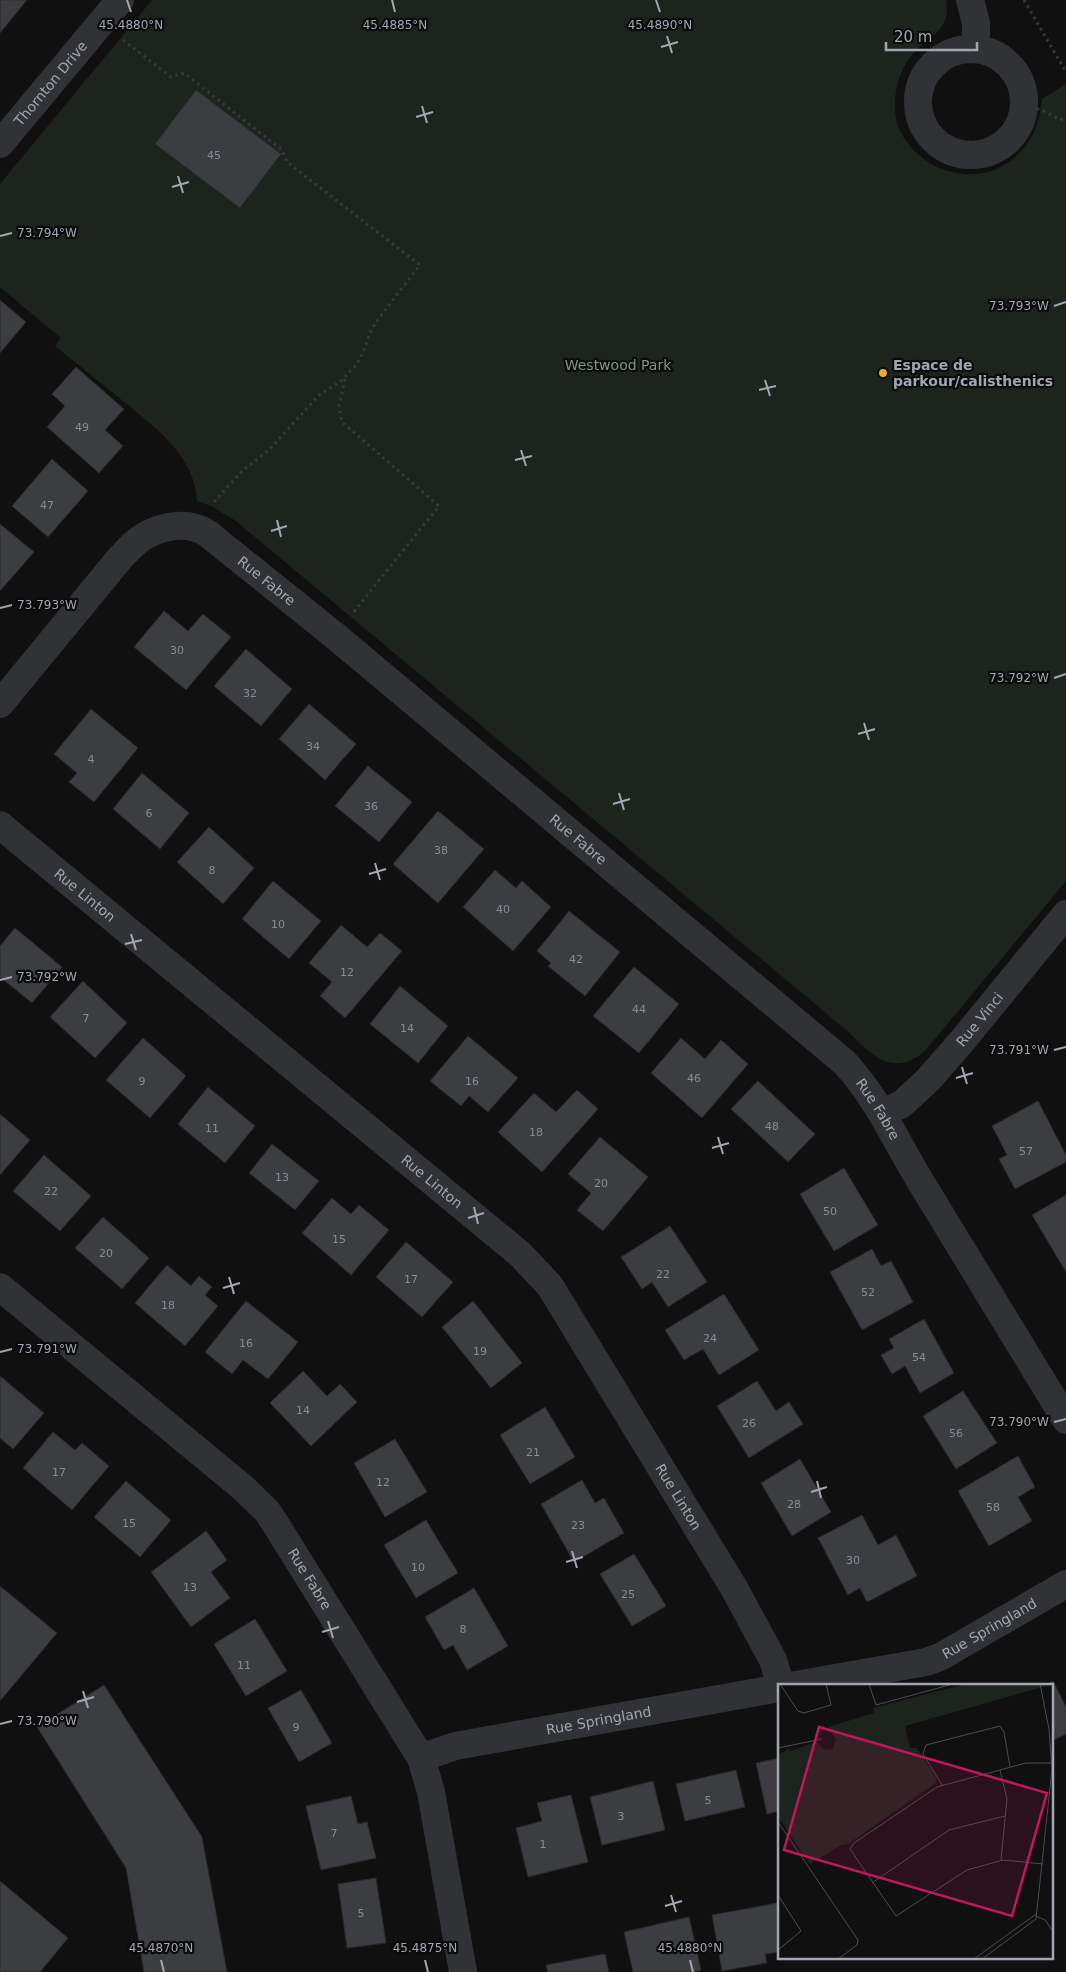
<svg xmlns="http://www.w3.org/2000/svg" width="1066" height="1972" viewBox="0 0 1066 1972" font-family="'DejaVu Sans',sans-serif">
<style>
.green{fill:#1d241d}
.building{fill:#3c3d41;stroke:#2a2a2d}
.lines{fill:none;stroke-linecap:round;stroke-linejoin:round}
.path{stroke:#37393d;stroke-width:3;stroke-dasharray:2.5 4;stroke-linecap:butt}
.street{stroke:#313236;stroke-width:28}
.ticks{fill:none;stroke:#a2a6b1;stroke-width:2}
.poi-dot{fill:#e7ad33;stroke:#0b0b0c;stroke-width:2}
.labels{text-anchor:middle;stroke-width:4.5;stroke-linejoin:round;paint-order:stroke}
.number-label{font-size:11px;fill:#888c95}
.street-label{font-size:14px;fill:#a2a6b1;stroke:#0b0b0c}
.park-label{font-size:14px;fill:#7a9c7c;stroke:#0b0b0c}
.poi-label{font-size:14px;font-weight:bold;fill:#a2a6b1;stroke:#0b0b0c;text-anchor:start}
.inset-road{fill:none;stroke:#4a4c51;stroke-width:1}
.view{fill:#c2185b;fill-opacity:0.15;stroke:#c2185b;stroke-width:2.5}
.inset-edge{fill:none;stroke:#a2a6b1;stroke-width:2.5}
.ticks-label{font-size:12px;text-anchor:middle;fill:#a2a6b1;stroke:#0b0b0c;stroke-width:4.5;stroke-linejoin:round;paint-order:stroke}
</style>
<rect width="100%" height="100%" fill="#101011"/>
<path class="green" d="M 152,0 L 946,0 C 952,33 925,37 910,57 C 896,77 891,104 898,126 C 904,142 918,157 933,165 C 986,192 1039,157 1042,99 L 1066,84 L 1066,881 L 925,1051 C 890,1080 870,1052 844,1028 L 236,521 L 211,506 L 197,501 C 195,454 152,425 118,397 C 97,380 76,363 55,346 L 61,338 L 0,287 L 0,184 Z"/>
<g class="building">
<path d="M 0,0 L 27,0 L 0,33 Z"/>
<path d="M 196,90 L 281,154 L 240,208 L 155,144 Z"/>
<path d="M 0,300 L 26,322 L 0,353 Z"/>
<path d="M 76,367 L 124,409 L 105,430 L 123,446 L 99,473 L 47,427 L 65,406 L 52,394 Z"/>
<path d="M 52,459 L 88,491 L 48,537 L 12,506 Z"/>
<path d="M 0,524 L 34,552 L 0,591 Z"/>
<path d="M 164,611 L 188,631 L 203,614 L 231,637 L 186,690 L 134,647 Z"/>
<path d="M 246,649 L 292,689 L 261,726 L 214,686 Z"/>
<path d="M 309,704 L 356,744 L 325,780 L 279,739 Z"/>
<path d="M 91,709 L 138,748 L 94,802 L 69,782 L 77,773 L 54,754 Z"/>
<path d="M 368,766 L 412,802 L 379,842 L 335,806 Z"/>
<path d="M 142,773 L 189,813 L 160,849 L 113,809 Z"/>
<path d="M 438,811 L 484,849 L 438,903 L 393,864 Z"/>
<path d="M 209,827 L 254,868 L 223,904 L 177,862 Z"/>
<path d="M 495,870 L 516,888 L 522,881 L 551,907 L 513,951 L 463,907 Z"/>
<path d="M 273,881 L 321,921 L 289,959 L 242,919 Z"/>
<path d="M 569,911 L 620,952 L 585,996 L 548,966 L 551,963 L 537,951 Z"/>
<path d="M 341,925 L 367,947 L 380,933 L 402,951 L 345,1018 L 320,996 L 332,982 L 309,963 Z"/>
<path d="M 15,928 L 62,967 L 32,1003 L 0,977 L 0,946 Z"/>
<path d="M 634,967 L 679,1004 L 639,1053 L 593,1016 Z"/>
<path d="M 83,981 L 127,1023 L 95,1058 L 50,1017 Z"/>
<path d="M 400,986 L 448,1026 L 418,1063 L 370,1024 Z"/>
<path d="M 468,1036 L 518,1078 L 488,1112 L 469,1096 L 461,1106 L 430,1081 Z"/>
<path d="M 143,1038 L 186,1076 L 150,1118 L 106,1080 Z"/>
<path d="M 681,1038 L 705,1059 L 721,1040 L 748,1064 L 702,1118 L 651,1073 Z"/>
<path d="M 758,1081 L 815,1134 L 788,1162 L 731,1109 Z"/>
<path d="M 208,1087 L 255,1126 L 225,1163 L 178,1124 Z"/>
<path d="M 577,1090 L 598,1109 L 542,1172 L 498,1132 L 534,1093 L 556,1112 Z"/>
<path d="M 1038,1101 L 1066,1155 L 1066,1162 L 1015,1189 L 999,1159 L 1007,1155 L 992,1126 Z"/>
<path d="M 0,1114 L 30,1140 L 0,1175 Z"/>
<path d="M 600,1137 L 648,1177 L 603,1231 L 577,1210 L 591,1193 L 568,1174 Z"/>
<path d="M 272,1144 L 319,1181 L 295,1210 L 249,1173 Z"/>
<path d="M 44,1155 L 91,1196 L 60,1231 L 13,1191 Z"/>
<path d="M 844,1168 L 878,1225 L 834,1251 L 800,1194 Z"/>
<path d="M 1066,1195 L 1066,1272 L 1032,1215 Z"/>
<path d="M 332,1198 L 351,1214 L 359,1205 L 389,1230 L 351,1275 L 302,1233 Z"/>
<path d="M 103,1217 L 149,1258 L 122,1289 L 75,1248 Z"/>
<path d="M 670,1226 L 707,1282 L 668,1307 L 652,1282 L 642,1289 L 621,1257 Z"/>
<path d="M 406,1242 L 453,1282 L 422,1317 L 376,1277 Z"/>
<path d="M 872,1249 L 881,1266 L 891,1261 L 913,1302 L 862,1330 L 830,1272 Z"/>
<path d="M 167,1265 L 191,1286 L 199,1276 L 212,1287 L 205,1295 L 218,1306 L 185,1346 L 135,1303 Z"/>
<path d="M 724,1294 L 759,1350 L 719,1375 L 703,1349 L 684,1360 L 665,1330 Z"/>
<path d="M 246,1301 L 298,1342 L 268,1379 L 243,1360 L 232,1374 L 205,1352 Z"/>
<path d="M 473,1301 L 522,1363 L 491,1388 L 442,1327 Z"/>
<path d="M 924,1319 L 954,1373 L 920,1393 L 905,1366 L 892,1374 L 881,1355 L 894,1348 L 889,1339 Z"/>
<path d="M 303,1371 L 327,1396 L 340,1384 L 357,1402 L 311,1446 L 270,1403 Z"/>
<path d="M 0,1376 L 44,1413 L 13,1449 L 0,1438 Z"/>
<path d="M 757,1381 L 776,1411 L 789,1402 L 803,1424 L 749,1458 L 717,1406 Z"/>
<path d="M 963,1391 L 997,1443 L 956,1469 L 923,1416 Z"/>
<path d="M 545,1407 L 575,1457 L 530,1484 L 500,1435 Z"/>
<path d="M 53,1432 L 75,1450 L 82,1443 L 109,1466 L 72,1510 L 23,1468 Z"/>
<path d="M 395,1439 L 427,1492 L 385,1517 L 354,1463 Z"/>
<path d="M 1018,1456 L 1035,1487 L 1018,1497 L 1032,1521 L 989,1546 L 958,1491 Z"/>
<path d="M 800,1459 L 831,1512 L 792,1536 L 761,1483 Z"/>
<path d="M 582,1480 L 595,1503 L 604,1498 L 624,1533 L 574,1562 L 541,1504 Z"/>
<path d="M 126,1481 L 171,1520 L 140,1557 L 94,1517 Z"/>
<path d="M 862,1515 L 878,1545 L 896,1535 L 917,1576 L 867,1602 L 860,1588 L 848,1595 L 818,1538 Z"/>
<path d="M 426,1520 L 458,1573 L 416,1598 L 384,1545 Z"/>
<path d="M 206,1531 L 227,1560 L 211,1572 L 230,1598 L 191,1627 L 151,1572 Z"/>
<path d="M 634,1554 L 666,1606 L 632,1626 L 600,1574 Z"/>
<path d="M 0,1586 L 57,1633 L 0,1701 Z"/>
<path d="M 474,1588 L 508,1646 L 467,1670 L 453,1645 L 444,1650 L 425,1617 Z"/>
<path d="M 255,1619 L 287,1671 L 246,1696 L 214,1644 Z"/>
<path d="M 1053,1681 L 1066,1707 L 1066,1734 L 1052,1741 L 1052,1686 L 1043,1686 Z"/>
<path d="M 104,1685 L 202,1837 L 227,1972 L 144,1972 L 126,1868 L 37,1727 Z"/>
<path d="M 301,1690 L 332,1743 L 299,1762 L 268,1708 Z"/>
<path d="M 780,1758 L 780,1811 L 767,1814 L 756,1763 Z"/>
<path d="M 736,1770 L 745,1807 L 685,1821 L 676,1784 Z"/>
<path d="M 653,1781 L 665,1830 L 602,1845 L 590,1797 Z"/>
<path d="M 571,1795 L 588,1862 L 528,1877 L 516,1828 L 542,1821 L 537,1803 Z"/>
<path d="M 351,1796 L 358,1824 L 367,1822 L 376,1858 L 321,1870 L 306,1806 Z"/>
<path d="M 376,1878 L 386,1943 L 347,1948 L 338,1884 Z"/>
<path d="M 0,1881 L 68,1938 L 40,1972 L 0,1972 Z"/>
<path d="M 777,1903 L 780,1916 L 780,1952 L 765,1954 L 767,1963 L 722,1971 L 712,1915 Z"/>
<path d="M 689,1917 L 701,1970 L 694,1972 L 633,1972 L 624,1932 Z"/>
<path d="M 605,1954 L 609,1972 L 548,1972 L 546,1965 Z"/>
</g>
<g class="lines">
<g class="path">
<path d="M 1024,0 L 1066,72"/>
<path d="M 123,40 L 171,77 L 184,73 L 282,150 L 287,162 L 420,265 L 376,322 L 369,335 L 363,353 L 356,365 L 340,382 L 319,395 L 270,449 L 241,472 L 213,503"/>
<path d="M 1024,106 L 1041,110 L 1059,119 L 1066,120"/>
<path d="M 345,379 L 339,406 L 342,422 L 439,506 L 352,614"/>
</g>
<g class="street">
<path d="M 970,0 L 976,23 L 976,49"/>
<circle cx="971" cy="102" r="53"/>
<path id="s1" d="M 0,144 L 120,0"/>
<path id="s2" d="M 0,704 L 120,558 C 126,552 133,544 140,539 C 159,526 187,520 207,533 L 334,635 L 845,1063 C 880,1102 895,1140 922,1184 C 970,1263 1018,1341 1066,1420"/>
<path id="s3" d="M 0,825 L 521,1255 L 550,1286 L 734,1588 L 773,1660 L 781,1686"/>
<path id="s4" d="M 883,1113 L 902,1104 L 928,1080 L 962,1041 L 1066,914"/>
<path id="s5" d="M 0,1287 L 242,1487 L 267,1511 L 278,1528 L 421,1758 L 431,1792 L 463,1972"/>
<path id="s6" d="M 790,1686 L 926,1662 L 940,1657 L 1066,1584"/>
<path id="s7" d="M 421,1758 L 455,1746 L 780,1688"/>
</g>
</g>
<path class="ticks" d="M 127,0 L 131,12M 392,0 L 395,12M 656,0 L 660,12M 667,36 L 672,53M 661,47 L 678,42M 422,106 L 427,123M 416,117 L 433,112M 178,176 L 183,193M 172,187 L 189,182M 0,236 L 12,233M 1054,306 L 1066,302M 765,380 L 770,396M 759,390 L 776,386M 521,450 L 526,466M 515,460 L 532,456M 277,520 L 281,537M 271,531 L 287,526M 0,608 L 12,605M 1054,678 L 1066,674M 864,723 L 869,740M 858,734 L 875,729M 619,793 L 624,810M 613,804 L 630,799M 375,863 L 380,880M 369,874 L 386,869M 131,934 L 136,950M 125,944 L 142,940M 0,980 L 12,977M 1054,1050 L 1066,1047M 962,1067 L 967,1084M 956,1078 L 973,1073M 718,1137 L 723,1154M 712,1148 L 729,1143M 474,1207 L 478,1224M 468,1218 L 484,1213M 229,1277 L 234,1294M 223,1288 L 240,1283M 0,1352 L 12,1349M 1054,1422 L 1066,1419M 817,1481 L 821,1498M 811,1492 L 827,1487M 572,1551 L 577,1568M 566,1562 L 583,1557M 328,1621 L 333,1638M 322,1632 L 339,1627M 83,1691 L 88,1708M 77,1702 L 94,1697M 0,1724 L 12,1721M 671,1895 L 676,1912M 665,1906 L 682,1901M 161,1960 L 164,1972M 425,1960 L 428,1972M 690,1960 L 693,1972"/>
<circle class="poi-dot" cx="883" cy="373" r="5"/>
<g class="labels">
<g class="number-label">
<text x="214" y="159">45</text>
<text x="82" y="431">49</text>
<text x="47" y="509">47</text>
<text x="177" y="654">30</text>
<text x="250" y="697">32</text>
<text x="313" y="750">34</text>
<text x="91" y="763">4</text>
<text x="371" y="810">36</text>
<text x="149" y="817">6</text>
<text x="441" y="854">38</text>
<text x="212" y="874">8</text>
<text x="503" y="913">40</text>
<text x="278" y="928">10</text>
<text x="576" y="963">42</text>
<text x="347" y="976">12</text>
<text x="639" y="1013">44</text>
<text x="86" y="1022">7</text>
<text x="407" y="1032">14</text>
<text x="694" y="1082">46</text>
<text x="142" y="1085">9</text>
<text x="472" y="1085">16</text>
<text x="772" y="1130">48</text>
<text x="212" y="1132">11</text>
<text x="536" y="1136">18</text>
<text x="1026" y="1155">57</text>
<text x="282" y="1181">13</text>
<text x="601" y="1187">20</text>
<text x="51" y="1195">22</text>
<text x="830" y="1215">50</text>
<text x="339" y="1243">15</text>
<text x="106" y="1257">20</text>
<text x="663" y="1278">22</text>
<text x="411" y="1283">17</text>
<text x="868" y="1296">52</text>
<text x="168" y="1309">18</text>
<text x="710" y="1342">24</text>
<text x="246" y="1347">16</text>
<text x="480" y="1355">19</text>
<text x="919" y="1361">54</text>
<text x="303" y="1414">14</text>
<text x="749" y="1427">26</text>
<text x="956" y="1437">56</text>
<text x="533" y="1456">21</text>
<text x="59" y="1476">17</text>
<text x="383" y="1486">12</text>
<text x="794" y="1508">28</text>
<text x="993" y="1511">58</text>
<text x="129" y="1527">15</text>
<text x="578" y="1529">23</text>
<text x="853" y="1564">30</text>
<text x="418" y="1571">10</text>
<text x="190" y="1591">13</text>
<text x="628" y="1598">25</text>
<text x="463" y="1633">8</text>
<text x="244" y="1669">11</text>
<text x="296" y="1731">9</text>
<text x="708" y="1804">5</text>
<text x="621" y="1820">3</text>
<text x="334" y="1837">7</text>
<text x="543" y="1848">1</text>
<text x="361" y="1917">5</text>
</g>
<g class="street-label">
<text dy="5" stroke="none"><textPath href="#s1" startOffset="79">Thornton Drive</textPath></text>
<text dy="5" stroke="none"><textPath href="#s2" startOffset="364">Rue Fabre</textPath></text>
<text dy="5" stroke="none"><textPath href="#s2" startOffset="769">Rue Fabre</textPath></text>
<text dy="5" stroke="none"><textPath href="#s3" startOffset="110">Rue Linton</textPath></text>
<text dy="5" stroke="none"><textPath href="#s4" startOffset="136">Rue Vinci</textPath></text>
<text dy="5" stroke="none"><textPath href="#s2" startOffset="1174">Rue Fabre</textPath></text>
<text dy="5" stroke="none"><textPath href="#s3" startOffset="560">Rue Linton</textPath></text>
<text dy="5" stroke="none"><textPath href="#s3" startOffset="965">Rue Linton</textPath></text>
<text dy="5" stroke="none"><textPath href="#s5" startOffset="429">Rue Fabre</textPath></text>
<text dy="5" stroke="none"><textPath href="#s6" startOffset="210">Rue Springland</textPath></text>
<text dy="5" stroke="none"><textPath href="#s7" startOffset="182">Rue Springland</textPath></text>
</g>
<g class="park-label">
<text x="618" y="370">Westwood Park</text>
</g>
<g class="poi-label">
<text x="893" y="370">Espace de<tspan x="893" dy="16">parkour/calisthenics</tspan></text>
</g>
</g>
<g transform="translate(778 1684)">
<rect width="275" height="275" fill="#101011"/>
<path d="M 188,0 L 275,0 L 127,42 L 132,64 L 139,64 L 158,94 L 158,99 L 70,160 L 63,161 L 32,180 L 0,133 L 0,70 L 8,67 L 8,64 L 12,67 L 39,58 L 45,65 L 54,66 L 58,56 L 50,43 L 96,29 L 95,24 Z" fill="#1d241d"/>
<path class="inset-road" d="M 2,0 L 20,27 L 26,29 L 53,21 L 48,0M 91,0 L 98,21 L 175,0M 0,64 L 44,55M 222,86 L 229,115 L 223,176M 164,101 L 145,70 L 148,61 L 222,42 L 226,48 L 232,83M 0,138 L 80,256 L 79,261 L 60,275M 265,180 L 225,176 L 189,186 L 118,232 L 72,165 L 76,159 L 159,103 L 248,79 L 275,79M 94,199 L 171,146 L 227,132M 0,211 L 23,247 L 0,266M 258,232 L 267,236 L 274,246M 196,275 L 258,230M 204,275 L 258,235 L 274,85 L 271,45 L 262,0"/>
<path class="view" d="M 41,43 L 269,109 L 234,232 L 6,166 Z"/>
<rect width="275" height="275" class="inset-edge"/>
</g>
<g class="ticks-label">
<text x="131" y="29">45.4880°N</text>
<text x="395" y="29">45.4885°N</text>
<text x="660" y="29">45.4890°N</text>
<text x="47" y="237">73.794°W</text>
<text x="1019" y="310">73.793°W</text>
<text x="47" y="609">73.793°W</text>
<text x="1019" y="682">73.792°W</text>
<text x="47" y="981">73.792°W</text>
<text x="1019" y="1054">73.791°W</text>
<text x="47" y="1353">73.791°W</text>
<text x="1019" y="1426">73.790°W</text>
<text x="47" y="1725">73.790°W</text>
<text x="161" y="1952">45.4870°N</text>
<text x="425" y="1952">45.4875°N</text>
<text x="690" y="1952">45.4880°N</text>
</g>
<path d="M886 42v8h91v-8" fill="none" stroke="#a2a6b1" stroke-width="2.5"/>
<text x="894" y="42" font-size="15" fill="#a2a6b1" stroke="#0b0b0c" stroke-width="4" paint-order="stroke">20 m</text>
</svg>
